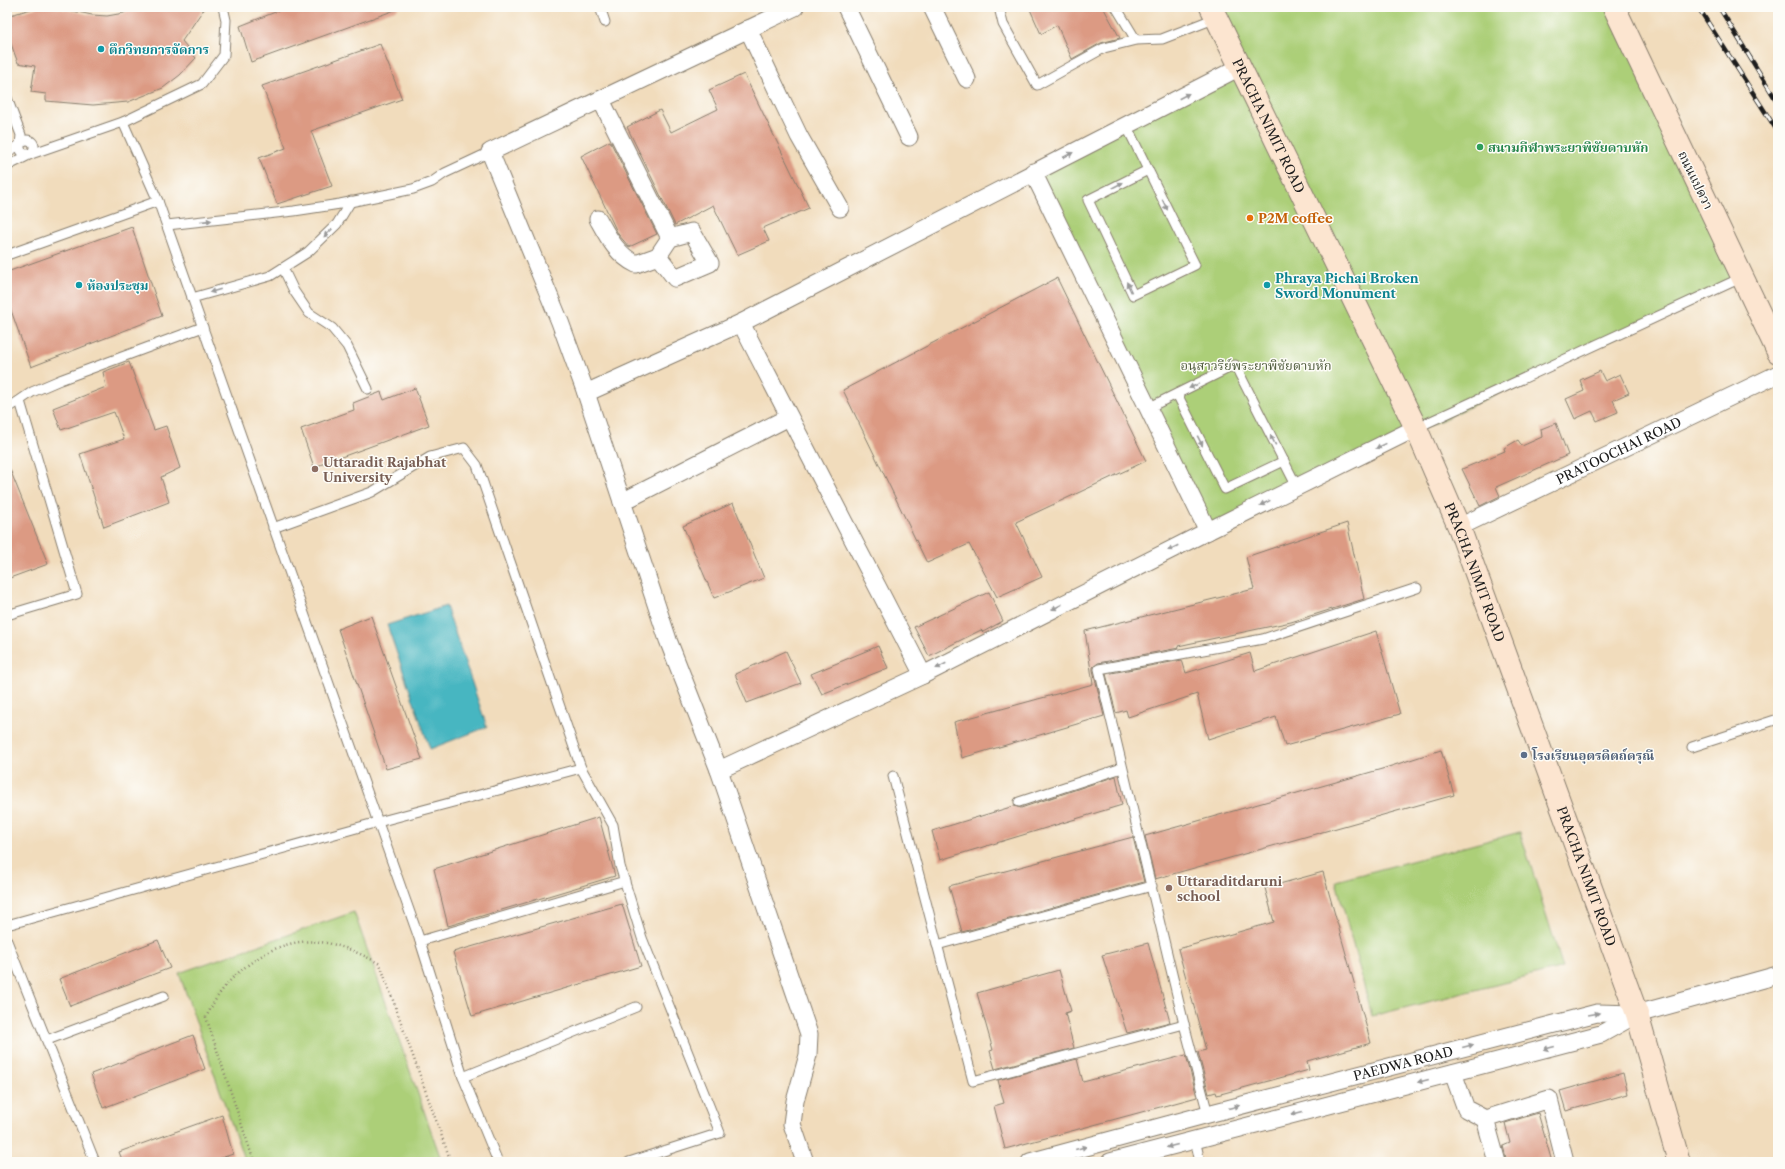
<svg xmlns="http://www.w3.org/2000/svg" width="1785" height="1169" viewBox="0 0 1785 1169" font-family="'Libre Caslon Text','Noto Serif Thai',serif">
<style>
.green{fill:#accf78;stroke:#64764a}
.water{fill:#47b6c1;stroke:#32696e}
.building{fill:#dc9a83}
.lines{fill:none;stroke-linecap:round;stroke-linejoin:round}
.lane-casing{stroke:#867c6c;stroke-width:11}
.street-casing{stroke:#867c6c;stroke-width:19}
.secondary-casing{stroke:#867c6c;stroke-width:24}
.path{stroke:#867c6c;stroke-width:2.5;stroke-dasharray:1 3;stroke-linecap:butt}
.lane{stroke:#fff;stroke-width:9}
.street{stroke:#fff;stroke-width:17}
.secondary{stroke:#fce5d0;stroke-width:22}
.rail-casing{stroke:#1c1c1c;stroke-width:4.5}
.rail{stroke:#fdfcf7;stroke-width:3;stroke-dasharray:9;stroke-linecap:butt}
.oneway{fill:#999}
.culture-dot{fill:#0f9aa8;stroke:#fdfcf7;stroke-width:1.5}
.leisure-dot{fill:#2e9e5b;stroke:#fdfcf7;stroke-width:1.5}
.food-dot{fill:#e8710a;stroke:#fdfcf7;stroke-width:1.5}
.education-dot{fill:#8d6e63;stroke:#fdfcf7;stroke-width:1.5}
.service-dot{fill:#5c6f8a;stroke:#fdfcf7;stroke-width:1.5}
.labels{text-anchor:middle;stroke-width:3;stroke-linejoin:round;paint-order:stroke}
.culture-label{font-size:13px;font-weight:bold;fill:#0d838f;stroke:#fdfcf7;text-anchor:start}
.street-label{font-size:13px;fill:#1c1c1c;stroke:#fdfcf7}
.leisure-label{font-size:13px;font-weight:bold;fill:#27864d;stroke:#fdfcf7;text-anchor:start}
.food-label{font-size:13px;font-weight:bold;fill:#c56008;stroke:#fdfcf7;text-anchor:start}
.park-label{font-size:13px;fill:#4e5b3c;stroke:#fdfcf7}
.education-label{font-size:13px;font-weight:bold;fill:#785e54;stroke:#fdfcf7;text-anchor:start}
.service-label{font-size:13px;font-weight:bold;fill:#4e5e75;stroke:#fdfcf7;text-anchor:start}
</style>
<rect width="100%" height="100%" fill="#fdfcf7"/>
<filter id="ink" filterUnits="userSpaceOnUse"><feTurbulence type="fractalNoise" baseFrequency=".025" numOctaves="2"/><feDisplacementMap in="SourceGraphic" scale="8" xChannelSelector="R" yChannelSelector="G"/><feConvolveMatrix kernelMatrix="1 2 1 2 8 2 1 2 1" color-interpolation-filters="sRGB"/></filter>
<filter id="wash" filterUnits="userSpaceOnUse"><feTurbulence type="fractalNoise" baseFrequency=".012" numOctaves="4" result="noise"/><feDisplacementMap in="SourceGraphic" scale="16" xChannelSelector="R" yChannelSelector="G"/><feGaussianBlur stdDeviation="0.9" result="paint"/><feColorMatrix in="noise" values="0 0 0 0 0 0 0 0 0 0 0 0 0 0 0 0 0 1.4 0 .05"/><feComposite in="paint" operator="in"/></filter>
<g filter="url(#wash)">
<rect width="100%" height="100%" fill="#f1dcbc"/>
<g class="green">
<path d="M 1211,7 L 1614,7 L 1743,277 L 1208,531 L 1033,172 L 1240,67 Z"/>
<path d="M 1520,832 L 1563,968 L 1372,1016 L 1336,881 Z"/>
<path d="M 354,912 L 442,1162 L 245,1162 L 179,973 Z"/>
</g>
<path class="water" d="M 446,606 L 487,727 L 430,749 L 387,625 Z"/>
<g id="blocks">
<g class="building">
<path d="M 38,7 L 54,7 L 92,15 L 107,16 L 124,13 L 132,7 L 205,7 L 182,41 L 196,58 L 180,75 L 163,88 L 128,102 L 93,105 L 46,101 L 46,94 L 31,92 L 35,66 L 18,63 L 7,33 L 7,16 Z"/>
<path d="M 288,7 L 398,7 L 398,9 L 251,62 L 240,26 Z"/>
<path d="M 1029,7 L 1103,7 L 1120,38 L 1101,43 L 1072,59 L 1057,25 L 1041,34 Z"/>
<path d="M 380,44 L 402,99 L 311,131 L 332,186 L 277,204 L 259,158 L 286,148 L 262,86 Z"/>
<path d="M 744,74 L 809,208 L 763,228 L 769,241 L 737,255 L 713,205 L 675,225 L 627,127 L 660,110 L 671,132 L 718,109 L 709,90 Z"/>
<path d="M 610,141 L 657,234 L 629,247 L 618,234 L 581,156 Z"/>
<path d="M 132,227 L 162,316 L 31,367 L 7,299 L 7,272 Z"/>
<path d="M 1057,278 L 1146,461 L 1016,522 L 1042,577 L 997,597 L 969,544 L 927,563 L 843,390 Z"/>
<path d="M 129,362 L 154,430 L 166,426 L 180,468 L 161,477 L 169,502 L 104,527 L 80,454 L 124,439 L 114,412 L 61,430 L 53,408 L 106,387 L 103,372 Z"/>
<path d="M 1600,371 L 1605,381 L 1620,374 L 1629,393 L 1613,400 L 1618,412 L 1597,421 L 1592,411 L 1575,419 L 1566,399 L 1584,391 L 1580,380 Z"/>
<path d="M 415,388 L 429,425 L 314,467 L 301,429 L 354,410 L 353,403 L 381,392 L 384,400 Z"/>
<path d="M 1556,423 L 1568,455 L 1496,487 L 1500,496 L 1480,506 L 1462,469 L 1505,451 L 1504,448 L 1518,440 L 1522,446 L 1542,437 L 1541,429 Z"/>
<path d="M 7,462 L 48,564 L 7,579 Z"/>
<path d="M 733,503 L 764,578 L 714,598 L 683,526 Z"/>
<path d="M 1347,523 L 1364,599 L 1291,622 L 1178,646 L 1179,648 L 1098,663 L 1093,667 L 1093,670 L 1104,716 L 962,758 L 954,722 L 1093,684 L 1085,631 L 1254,589 L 1246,557 Z"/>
<path d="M 989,592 L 1003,621 L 983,632 L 981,630 L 929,656 L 914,627 Z"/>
<path d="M 371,616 L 422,759 L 386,769 L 338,629 Z"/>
<path d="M 1376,631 L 1400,714 L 1285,746 L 1276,717 L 1208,739 L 1197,694 L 1128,717 L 1126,710 L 1116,713 L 1106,674 L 1182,660 L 1186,673 L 1250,653 L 1255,671 Z"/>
<path d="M 878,646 L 888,668 L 822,694 L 811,674 Z"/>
<path d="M 786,651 L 801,683 L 747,703 L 735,674 Z"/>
<path d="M 1441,750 L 1454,795 L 1155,879 L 1145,836 L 1382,769 Z"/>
<path d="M 1116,776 L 1122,805 L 940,860 L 932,831 L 1014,806 L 1021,808 Z"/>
<path d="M 599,817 L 615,876 L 448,926 L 434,869 Z"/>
<path d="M 1133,837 L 1144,882 L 962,932 L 949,886 Z"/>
<path d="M 1323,872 L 1371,1043 L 1307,1061 L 1309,1070 L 1217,1095 L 1216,1092 L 1209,1094 L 1198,1052 L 1206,1050 L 1178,949 L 1274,922 L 1265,888 Z"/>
<path d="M 622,904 L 641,966 L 472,1016 L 453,952 Z"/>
<path d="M 158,940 L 170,968 L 70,1006 L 59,979 Z"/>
<path d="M 1148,943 L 1170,1022 L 1127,1033 L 1102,955 Z"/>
<path d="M 1059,970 L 1071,1011 L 1065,1013 L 1074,1048 L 995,1069 L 990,1051 L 993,1050 L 977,993 Z"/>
<path d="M 193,1035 L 205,1069 L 103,1108 L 91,1074 Z"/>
<path d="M 1186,1055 L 1197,1097 L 1005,1149 L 994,1106 L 1004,1103 L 998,1080 L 1077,1059 L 1083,1082 Z"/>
<path d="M 1623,1073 L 1628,1094 L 1566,1111 L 1560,1091 Z"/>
<path d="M 1538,1113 L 1552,1162 L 1507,1162 L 1503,1146 L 1510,1143 L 1505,1123 Z"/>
<path d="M 222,1115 L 233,1154 L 209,1162 L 123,1162 L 119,1152 Z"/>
</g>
</g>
</g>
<g filter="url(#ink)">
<use href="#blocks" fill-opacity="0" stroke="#867c6c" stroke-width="1"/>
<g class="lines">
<g class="lane-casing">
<g id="lane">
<path d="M 600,7 L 605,22"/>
<path d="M 999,7 L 1003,24 L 1037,85 L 1104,48 L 1136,40 L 1162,39 L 1216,18"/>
<path d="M 1116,7 L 1136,40"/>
<path d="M 7,98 L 21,135 L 20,145 L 7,152"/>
<path d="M 123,122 L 202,84 L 224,55 L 226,20 L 223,7"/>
<path d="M 1126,125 L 1195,265 L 1133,295 L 1088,200 L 1148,170"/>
<circle cx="27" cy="147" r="7"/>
<path d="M 7,166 L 31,154 L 123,122 L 158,201 L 420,941 L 463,1077 L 498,1162"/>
<path d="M 167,225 L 294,211 L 340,204 L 413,189 L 432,182 L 445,173 L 490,152"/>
<path d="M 7,255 L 158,201"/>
<path d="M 283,268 L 294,291 L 309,313 L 332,328 L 347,346 L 368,389"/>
<path d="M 192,298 L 270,276 L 308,252 L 337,224 L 351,201"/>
<path d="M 1177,394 L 1225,489 L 1284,461"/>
<path d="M 1148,408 L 1235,365 L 1297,487"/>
<path d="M 7,409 L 32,392 L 60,380 L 203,327"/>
<path d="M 1416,428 L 1743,277"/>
<path d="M 273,528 L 372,492 L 430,457 L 464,448 L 477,465 L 581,768 L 613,825 L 620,866 L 642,938 L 720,1133 L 629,1162"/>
<path d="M 7,615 L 77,594 L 20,401"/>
<path d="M 1692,747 L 1778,719"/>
<path d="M 893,776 L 973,1081 L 1184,1024"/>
<path d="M 1019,802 L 1122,768"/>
<path d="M 7,925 L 378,822 L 581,768"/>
<path d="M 7,941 L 95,1162"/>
<path d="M 420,941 L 625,881"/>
<path d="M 937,945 L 1152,886"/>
<path d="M 47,1040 L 164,996"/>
<path d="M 463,1077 L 636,1007"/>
<path d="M 1208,1114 L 1184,1024 L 1099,669 L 1263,639 L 1417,588"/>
<path d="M 1195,1139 L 1200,1162"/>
</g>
</g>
<g class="street-casing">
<g id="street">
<path d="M 795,7 L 490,152 L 560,322 L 586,393 L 668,640 L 719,770 L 809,1034 L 808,1055 L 795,1101 L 792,1124 L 805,1162"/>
<path d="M 846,7 L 909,137"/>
<path d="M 932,7 L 967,79"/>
<path d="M 748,29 L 799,136 L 840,208"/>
<path d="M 601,100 L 670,238"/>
<path d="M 1033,172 L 1208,531"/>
<path d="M 598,219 C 608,237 617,255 636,264 L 658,256 L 670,238 L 692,232 L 710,263 L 675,278 L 658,256"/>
<path d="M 741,323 L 923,675"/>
<path d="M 586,393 L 741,323 L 1240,67"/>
<path d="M 622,502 L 789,417"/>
<path id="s1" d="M 1459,527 L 1778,374"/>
<path d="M 719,770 L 923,675 L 1208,531 L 1416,428"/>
<path d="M 1453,1073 L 1466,1109 L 1485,1119"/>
<path id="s2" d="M 1030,1162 L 1208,1114 L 1597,1013 L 1636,1014"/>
<path d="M 1110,1162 L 1601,1034 L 1637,1014 L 1778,975"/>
<path d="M 1497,1162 L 1485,1119 L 1549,1099 L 1565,1162"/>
</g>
</g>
<g class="secondary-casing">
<g id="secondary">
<path id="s3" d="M 1211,7 L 1416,428 L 1459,527 L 1637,1014 L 1679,1162"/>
<path d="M 1614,7 L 1778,352"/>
</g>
</g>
<path class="path" d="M 254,1162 L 206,1017 C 210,1010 213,1003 218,996 C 228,981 240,970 255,960 C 299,930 336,940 380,964 L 451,1162"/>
<use href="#lane" class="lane"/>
<use href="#street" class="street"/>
<use href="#secondary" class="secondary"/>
<g class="rail-casing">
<g id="rail">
<path d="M 1698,7 L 1778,132"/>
<path d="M 1719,7 L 1778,103"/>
</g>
</g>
<use href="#rail" class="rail"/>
</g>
<defs><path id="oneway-solid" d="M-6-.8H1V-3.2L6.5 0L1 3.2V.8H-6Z"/></defs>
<g class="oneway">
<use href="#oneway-solid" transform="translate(1184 96) rotate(-27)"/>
<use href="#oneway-solid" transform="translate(1068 155) rotate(-27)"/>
<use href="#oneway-solid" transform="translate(1118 185) rotate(-27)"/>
<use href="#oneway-solid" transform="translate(1165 205) rotate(64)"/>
<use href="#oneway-solid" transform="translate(206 221) rotate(-6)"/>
<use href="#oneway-solid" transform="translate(328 233) rotate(136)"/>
<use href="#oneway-solid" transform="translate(1129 287) rotate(-115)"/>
<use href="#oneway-solid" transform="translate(215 291) rotate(164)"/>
<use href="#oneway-solid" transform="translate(1194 386) rotate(154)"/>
<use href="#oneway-solid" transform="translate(1273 440) rotate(-117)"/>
<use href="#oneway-solid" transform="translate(1200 441) rotate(63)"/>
<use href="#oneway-solid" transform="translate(1381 446) rotate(154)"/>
<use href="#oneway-solid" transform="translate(1265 503) rotate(154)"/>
<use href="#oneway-solid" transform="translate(1173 548) rotate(153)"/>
<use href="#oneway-solid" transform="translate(1057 607) rotate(153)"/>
<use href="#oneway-solid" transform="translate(941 666) rotate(153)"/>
<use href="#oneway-solid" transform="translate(1594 1014) rotate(-10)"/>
<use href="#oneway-solid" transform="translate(1468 1046) rotate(-15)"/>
<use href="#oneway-solid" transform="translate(1549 1048) rotate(165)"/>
<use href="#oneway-solid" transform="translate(1423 1081) rotate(166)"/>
<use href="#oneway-solid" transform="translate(1234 1107) rotate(-15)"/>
<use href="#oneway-solid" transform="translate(1297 1113) rotate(166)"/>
<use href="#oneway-solid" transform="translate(1172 1146) rotate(165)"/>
<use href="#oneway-solid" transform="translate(1081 1148) rotate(-15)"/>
</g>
</g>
<g class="culture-dot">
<circle cx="101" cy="49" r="4"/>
<circle cx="79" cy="285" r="4"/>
<circle cx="1267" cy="285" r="4"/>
</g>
<circle class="leisure-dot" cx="1480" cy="147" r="4"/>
<circle class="food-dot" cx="1250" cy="218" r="4"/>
<g class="education-dot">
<circle cx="315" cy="469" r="4"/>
<circle cx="1169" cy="888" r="4"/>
</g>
<circle class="service-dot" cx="1524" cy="755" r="4"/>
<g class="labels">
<g class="culture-label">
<text x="109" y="54">ตึกวิทยการจัดการ</text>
<text x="1275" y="283">Phraya Pichai Broken<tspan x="1275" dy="15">Sword Monument</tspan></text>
<text x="87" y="290">ห้องประชุม</text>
</g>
<g class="street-label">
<text dy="5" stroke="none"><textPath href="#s3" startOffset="132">PRACHA NIMIT ROAD</textPath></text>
<text transform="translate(1696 180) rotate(64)" y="5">ถนนแปดวา</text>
<text dy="5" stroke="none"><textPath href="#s1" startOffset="177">PRATOOCHAI ROAD</textPath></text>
<text dy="5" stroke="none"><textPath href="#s3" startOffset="624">PRACHA NIMIT ROAD</textPath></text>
<text dy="5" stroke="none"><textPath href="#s3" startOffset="948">PRACHA NIMIT ROAD</textPath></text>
<text dy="5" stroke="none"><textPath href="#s2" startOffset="386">PAEDWA ROAD</textPath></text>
</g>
<g class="leisure-label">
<text x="1488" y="152">สนามกีฬาพระยาพิชัยดาบหัก</text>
</g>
<g class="food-label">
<text x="1258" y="223">P2M coffee</text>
</g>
<g class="park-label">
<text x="1256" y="370">อนุสาวรีย์พระยาพิชัยดาบหัก</text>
</g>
<g class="education-label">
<text x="323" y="467">Uttaradit Rajabhat<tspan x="323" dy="15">University</tspan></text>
<text x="1177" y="886">Uttaraditdaruni<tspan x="1177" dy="15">school</tspan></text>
</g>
<g class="service-label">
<text x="1532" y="760">โรงเรียนอุตรดิตถ์ดรุณี</text>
</g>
</g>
<rect width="1785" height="1169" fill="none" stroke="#fdfcf7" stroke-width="24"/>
</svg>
